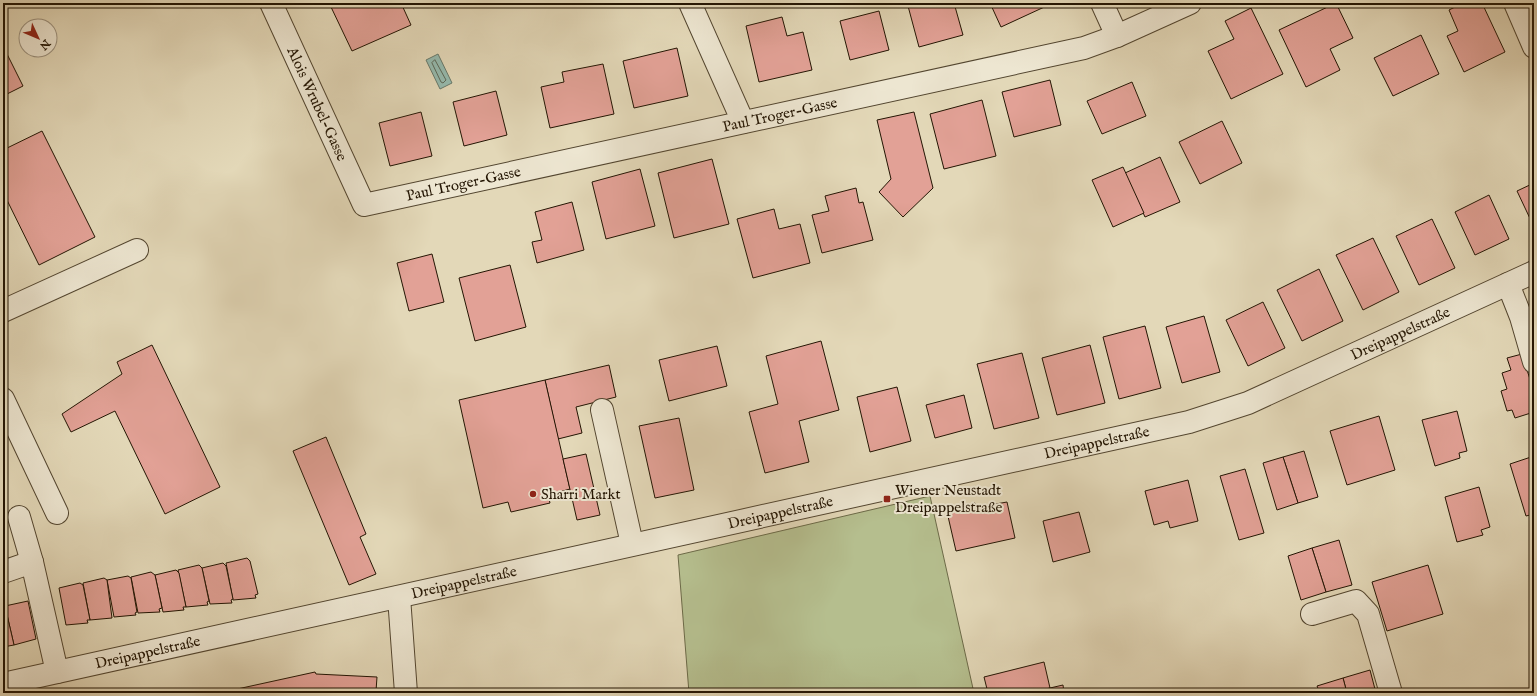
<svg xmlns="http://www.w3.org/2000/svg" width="1537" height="696" viewBox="0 0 1537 696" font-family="'IM FELL English',serif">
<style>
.green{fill:#b5be8e;stroke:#6c6a48}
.water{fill:#95baae;stroke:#67786a}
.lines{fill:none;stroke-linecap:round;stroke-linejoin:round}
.shore{stroke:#5c6858;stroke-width:1}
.building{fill:#e2a196;stroke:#231503}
.minor-casing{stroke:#534630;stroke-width:24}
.minor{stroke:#ede6d1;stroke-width:22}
.poi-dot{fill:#8f2418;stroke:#ede6d1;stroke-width:1.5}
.labels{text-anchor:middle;stroke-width:4;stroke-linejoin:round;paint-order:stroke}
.street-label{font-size:15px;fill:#231503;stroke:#ede6d1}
.poi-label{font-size:15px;fill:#231503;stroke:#ede6d1;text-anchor:start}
</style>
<rect width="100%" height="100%" fill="#e3d8b8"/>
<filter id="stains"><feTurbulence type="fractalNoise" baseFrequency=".005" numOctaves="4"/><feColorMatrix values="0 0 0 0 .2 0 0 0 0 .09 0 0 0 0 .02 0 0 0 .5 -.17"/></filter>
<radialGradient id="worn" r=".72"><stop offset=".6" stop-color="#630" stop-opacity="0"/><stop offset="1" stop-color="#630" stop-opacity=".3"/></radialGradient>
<path class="green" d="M 930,496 L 974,693 L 689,693 L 678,555 Z"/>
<path class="water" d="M 438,54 L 452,83 L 440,89 L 426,60 Z"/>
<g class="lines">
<path class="shore" d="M 435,60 L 446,80 L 443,83 L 441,82 L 432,63 Z"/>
</g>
<g class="building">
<path d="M 341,3 L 401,3 L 411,25 L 352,51 L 331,7 Z"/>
<path d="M 920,3 L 954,3 L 963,35 L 919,47 L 908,6 Z"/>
<path d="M 990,3 L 1053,3 L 1001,27 Z"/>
<path d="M 1336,3 L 1353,38 L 1330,49 L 1340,70 L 1306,87 L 1279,30 Z"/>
<path d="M 1463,3 L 1482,3 L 1505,52 L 1464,72 L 1447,36 L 1458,31 L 1449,10 Z"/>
<path d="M 1251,8 L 1283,74 L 1231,99 L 1208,51 L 1234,39 L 1225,21 Z"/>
<path d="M 879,11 L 889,50 L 850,60 L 840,21 Z"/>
<path d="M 782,17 L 787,36 L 803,32 L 812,70 L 759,82 L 746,26 Z"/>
<path d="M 1421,35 L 1439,74 L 1393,96 L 1374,58 Z"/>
<path d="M 3,46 L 23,86 L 3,96 Z"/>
<path d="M 677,48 L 688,96 L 634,108 L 623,61 Z"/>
<path d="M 603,64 L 614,114 L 550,128 L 541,87 L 564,82 L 562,72 Z"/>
<path d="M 1050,80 L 1061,125 L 1014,137 L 1002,92 Z"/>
<path d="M 1132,82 L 1146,116 L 1102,134 L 1087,101 Z"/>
<path d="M 496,91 L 507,135 L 464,146 L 453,102 Z"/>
<path d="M 982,100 L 996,156 L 944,169 L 930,114 Z"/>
<path d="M 421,112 L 432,156 L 390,166 L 379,123 Z"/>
<path d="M 914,112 L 933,188 L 903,217 L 879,192 L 891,179 L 877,120 Z"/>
<path d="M 1222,121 L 1242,163 L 1200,184 L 1179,142 Z"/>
<path d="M 42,131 L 95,237 L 39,265 L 3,192 L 3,150 Z"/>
<path d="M 1160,157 L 1180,202 L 1145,217 L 1125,173 Z"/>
<path d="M 712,159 L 729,224 L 674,238 L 658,173 Z"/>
<path d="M 1123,167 L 1144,213 L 1113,227 L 1092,180 Z"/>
<path d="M 640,169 L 655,226 L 606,239 L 592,182 Z"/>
<path d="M 1534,183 L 1534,227 L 1517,191 Z"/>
<path d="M 856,188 L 859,203 L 863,202 L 873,240 L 822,253 L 812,215 L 829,211 L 825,196 Z"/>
<path d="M 1489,195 L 1509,239 L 1475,255 L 1455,212 Z"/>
<path d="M 572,202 L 584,250 L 537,263 L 532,242 L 542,240 L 535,212 Z"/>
<path d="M 774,209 L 779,229 L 800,224 L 810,263 L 753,278 L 737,219 Z"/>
<path d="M 1432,219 L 1455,268 L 1419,285 L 1396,236 Z"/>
<path d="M 1373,238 L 1399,292 L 1363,310 L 1336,255 Z"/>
<path d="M 432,254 L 444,302 L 409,311 L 397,263 Z"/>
<path d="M 510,265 L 526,327 L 475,341 L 459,278 Z"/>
<path d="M 1319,269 L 1343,321 L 1302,341 L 1277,290 Z"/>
<path d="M 1263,302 L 1285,348 L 1248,366 L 1226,320 Z"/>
<path d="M 1204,316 L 1220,372 L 1182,383 L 1166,327 Z"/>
<path d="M 1145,326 L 1161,388 L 1119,399 L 1103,337 Z"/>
<path d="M 821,341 L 839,410 L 799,421 L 809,462 L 765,473 L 749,412 L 778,404 L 766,356 Z"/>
<path d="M 152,345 L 220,487 L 165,514 L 115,411 L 71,432 L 62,414 L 122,374 L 117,362 Z"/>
<path d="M 1090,345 L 1105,403 L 1057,415 L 1042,358 Z"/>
<path d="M 717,346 L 727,386 L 669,401 L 659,360 Z"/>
<path d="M 1022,353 L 1039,418 L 994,429 L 977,364 Z"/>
<path d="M 1522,354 L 1534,392 L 1534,412 L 1515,418 L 1512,410 L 1507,411 L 1501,391 L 1507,389 L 1502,373 L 1511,370 L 1507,358 Z"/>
<path d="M 609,365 L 616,397 L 576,407 L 582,433 L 558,439 L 545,380 Z"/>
<path d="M 545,380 L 570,489 L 548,495 L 550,503 L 511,512 L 508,502 L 483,508 L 459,400 Z"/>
<path d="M 897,387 L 911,441 L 870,452 L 857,397 Z"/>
<path d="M 964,395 L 972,428 L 935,438 L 926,405 Z"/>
<path d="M 1457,411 L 1467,451 L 1459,453 L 1460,458 L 1435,466 L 1422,420 Z"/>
<path d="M 1379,416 L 1395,470 L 1347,485 L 1330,431 Z"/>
<path d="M 679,418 L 694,490 L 655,498 L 639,426 Z"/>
<path d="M 326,437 L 366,534 L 360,537 L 376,574 L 349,585 L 293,451 Z"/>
<path d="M 1304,451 L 1318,497 L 1298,503 L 1283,457 Z"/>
<path d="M 586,454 L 600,515 L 577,520 L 563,459 Z"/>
<path d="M 1534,456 L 1534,514 L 1526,516 L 1510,464 Z"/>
<path d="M 1283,457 L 1298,503 L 1277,510 L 1263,463 Z"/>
<path d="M 1245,469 L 1264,533 L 1239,540 L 1220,476 Z"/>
<path d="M 1188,480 L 1198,521 L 1170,528 L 1168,521 L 1154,525 L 1145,491 Z"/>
<path d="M 1479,487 L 1490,527 L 1481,530 L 1483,535 L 1457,542 L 1445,497 Z"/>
<path d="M 974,502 L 979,507 L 1007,502 L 1015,538 L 956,551 L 947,512 L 968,508 Z"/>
<path d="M 1079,512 L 1090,552 L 1053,562 L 1043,521 Z"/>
<path d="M 1339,540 L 1352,585 L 1326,592 L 1312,548 Z"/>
<path d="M 1312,548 L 1326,592 L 1301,600 L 1288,556 Z"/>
<path d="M 247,558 L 250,561 L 258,594 L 255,595 L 256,598 L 233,600 L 226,563 Z"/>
<path d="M 223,563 L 226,566 L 233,599 L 231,600 L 232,603 L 210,604 L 202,568 Z"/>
<path d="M 199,565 L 202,568 L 209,601 L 207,602 L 208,605 L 186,607 L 178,570 Z"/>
<path d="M 1428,565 L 1443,614 L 1387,631 L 1372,582 Z"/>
<path d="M 176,570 L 179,573 L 186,607 L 183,607 L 184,610 L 163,612 L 155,575 Z"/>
<path d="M 151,572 L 155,575 L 162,608 L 159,609 L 160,612 L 138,613 L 131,577 Z"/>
<path d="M 128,576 L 131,578 L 137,612 L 135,613 L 136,615 L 114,617 L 107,580 Z"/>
<path d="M 104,578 L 107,580 L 112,618 L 90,620 L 83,583 Z"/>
<path d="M 80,583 L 83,585 L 90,620 L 87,620 L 88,623 L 66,625 L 59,588 Z"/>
<path d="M 28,601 L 36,639 L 14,645 L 5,606 Z"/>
<path d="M 5,606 L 14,645 L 3,647 L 3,607 Z"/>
<path d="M 1044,662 L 1050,688 L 1031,693 L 988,693 L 984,677 Z"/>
<path d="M 1370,670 L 1376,693 L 1383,691 L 1384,693 L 1347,693 L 1343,678 Z"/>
<path d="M 315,672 L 316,674 L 377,677 L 376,691 L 396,693 L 219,693 Z"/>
<path d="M 1343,678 L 1347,693 L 1320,693 L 1317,686 Z"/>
<path d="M 1063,685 L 1064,693 L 1031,693 L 1050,688 Z"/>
</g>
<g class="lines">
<g class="minor-casing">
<g id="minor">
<path id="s1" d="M 271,3 L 364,205 L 1084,48 L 1117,36 L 1190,3"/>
<path d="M 690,3 L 743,122"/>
<path d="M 1102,3 L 1117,36"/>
<path d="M 1515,3 L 1534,47"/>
<path d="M 1508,284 L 1521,317 L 1534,362"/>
<path d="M 3,311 L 137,250"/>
<path d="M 3,399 L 57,513"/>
<path d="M 602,410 L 632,544"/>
<path d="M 19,517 L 32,562 L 57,672"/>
<path d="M 3,572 L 32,562"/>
<path d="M 399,597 L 406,693"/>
<path d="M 1312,614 L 1356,601 L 1368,614 L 1391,693"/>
<path id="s2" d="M 3,684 L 1189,422 L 1248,403 L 1534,272"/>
</g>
</g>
<use href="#minor" class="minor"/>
</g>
<g class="poi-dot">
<circle cx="533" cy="494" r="4"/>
<rect x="883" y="495" width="8" height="8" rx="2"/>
</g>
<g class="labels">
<g class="street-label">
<text dy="5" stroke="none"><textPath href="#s1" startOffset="111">Alois Wrubel-Gasse</textPath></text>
<text dy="5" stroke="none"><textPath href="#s1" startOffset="648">Paul Troger-Gasse</textPath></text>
<text dy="5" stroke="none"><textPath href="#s1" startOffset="324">Paul Troger-Gasse</textPath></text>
<text dy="5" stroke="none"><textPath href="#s2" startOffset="1444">Dreipappelstraße</textPath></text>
<text dy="5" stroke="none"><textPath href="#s2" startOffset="1120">Dreipappelstraße</textPath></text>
<text dy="5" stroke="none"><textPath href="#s2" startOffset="796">Dreipappelstraße</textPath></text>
<text dy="5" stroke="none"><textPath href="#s2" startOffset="472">Dreipappelstraße</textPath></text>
<text dy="5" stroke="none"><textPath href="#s2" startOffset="148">Dreipappelstraße</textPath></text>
</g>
<g class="poi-label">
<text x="895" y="495">Wiener Neustadt<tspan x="895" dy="17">Dreipappelstraße</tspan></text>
<text x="541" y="499">Sharri Markt</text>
</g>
</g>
<rect width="1537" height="696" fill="none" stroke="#e3d8b8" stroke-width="16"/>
<rect x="4" y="4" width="1529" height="688" fill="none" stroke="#231503" stroke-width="2"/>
<rect x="8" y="8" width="1521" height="680" fill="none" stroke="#231503"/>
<g transform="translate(38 38) rotate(134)"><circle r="19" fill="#ede6d1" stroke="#9c927f"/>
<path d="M0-3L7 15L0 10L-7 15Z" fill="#8f2418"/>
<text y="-6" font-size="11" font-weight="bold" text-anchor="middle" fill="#231503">N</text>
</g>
<rect width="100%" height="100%" filter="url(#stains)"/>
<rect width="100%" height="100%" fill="url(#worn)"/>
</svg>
